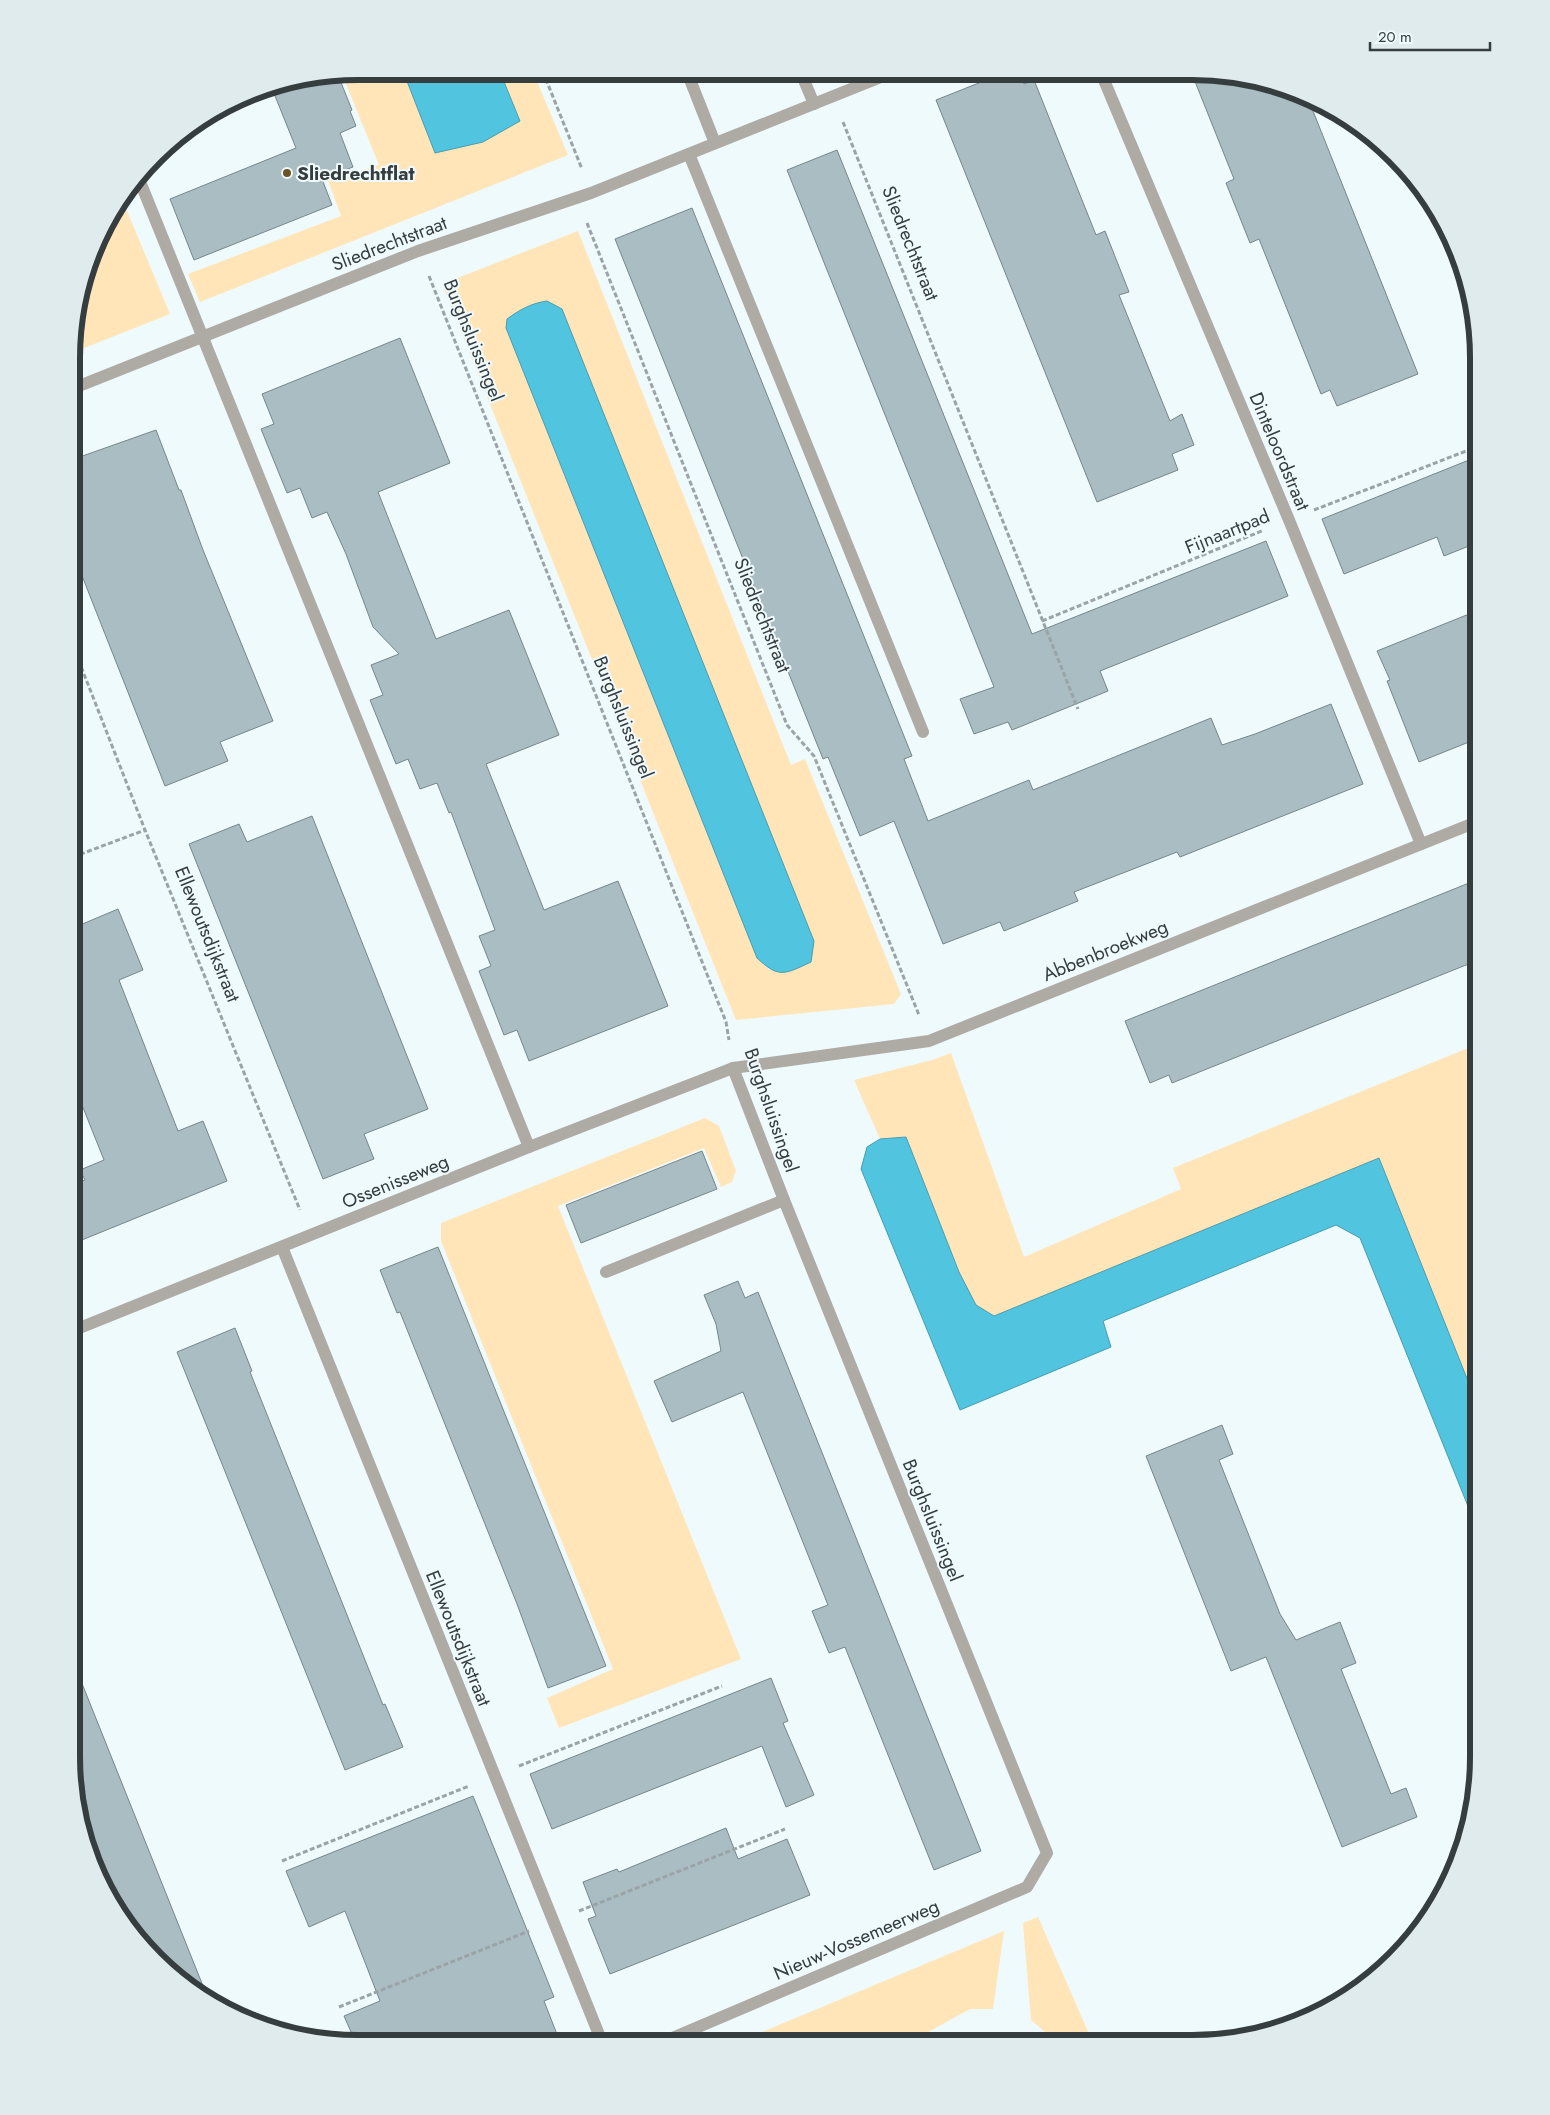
<svg xmlns="http://www.w3.org/2000/svg" width="1550" height="2115" viewBox="0 0 1550 2115" font-family="Jost,sans-serif">
<style>
.green{fill:#ffe5b8;fill-rule:evenodd}
.water{fill:#51c5df;stroke:#499caf}
.building{fill:#aabdc2;stroke:#75878b}
.lines{fill:none;stroke-linecap:round;stroke-linejoin:round}
.path{stroke:#9aa4a6;stroke-width:3;stroke-dasharray:5 2.5;stroke-linecap:butt}
.service{stroke:#aeaaa4;stroke-width:12}
.minor{stroke:#aeaaa4;stroke-width:12}
.poi-dot{fill:#6d5425;stroke:#effafd;stroke-width:2}
.labels{text-anchor:middle;stroke-width:4;stroke-linejoin:round;paint-order:stroke}
.poi-label{font-size:19px;font-weight:bold;fill:#363d3f;stroke:#effafd;text-anchor:start}
.street-label{font-size:19px;fill:#363d3f;stroke:#effafd}
.rim{fill:none;stroke:#363d3f;stroke-width:6}
</style>
<rect width="100%" height="100%" fill="#effafd"/>
<g class="green">
<path d="M 358,71 L 403,71 L 435,153 L 520,120 L 500,72 L 533,72 L 568,155 L 200,302 L 188,274 L 341,216 L 328,180 L 379,165 L 342,74 Z"/>
<path d="M 122,199 L 170,314 L 74,352 L 74,320 L 110,215 Z"/>
<path d="M 578,231 L 791,765 L 805,759 L 901,994 L 894,1004 L 736,1020 L 442,284 ZM 547,301 L 562,309 L 814,941 L 810,962 L 769,970 L 757,958 L 506,329 L 507,319 C 519,310 533,303 547,301 Z"/>
<path d="M 1478,1044 L 1478,1406 L 1379,1158 L 994,1316 L 976,1305 L 959,1272 L 906,1137 L 880,1139 L 854,1080 L 932,1060 L 951,1053 L 1024,1257 L 1181,1189 L 1173,1168 Z"/>
<path d="M 705,1118 L 719,1126 L 736,1171 L 732,1182 L 721,1187 L 704,1148 L 558,1206 L 741,1659 L 559,1728 L 547,1698 L 613,1669 L 441,1241 L 441,1223 Z"/>
<path d="M 1038,1917 L 1093,2043 L 1058,2043 L 1031,2020 L 1023,1923 Z"/>
<path d="M 1004,1931 L 993,2009 L 970,2009 L 921,2036 L 917,2043 L 738,2042 Z"/>
</g>
<g class="water">
<path d="M 403,71 L 500,72 L 520,121 L 483,142 L 435,153 Z"/>
<path d="M 547,301 L 562,309 L 814,941 L 811,962 C 785,974 779,979 757,958 L 506,328 L 507,319 C 519,310 532,303 547,301 Z"/>
<path d="M 906,1137 L 959,1272 L 976,1305 L 994,1316 L 1379,1158 L 1478,1406 L 1478,1531 L 1360,1238 L 1336,1225 L 1103,1321 L 1111,1347 L 960,1410 L 861,1169 L 867,1147 L 880,1139 Z"/>
</g>
<g class="building">
<path d="M 1004,73 L 1020,73 L 1024,84 L 1034,80 L 1096,235 L 1105,231 L 1129,292 L 1119,295 L 1170,421 L 1182,414 L 1194,445 L 1172,454 L 1178,470 L 1097,502 L 936,100 Z"/>
<path d="M 1192,74 L 1230,74 L 1307,96 L 1418,374 L 1337,406 L 1330,390 L 1321,394 L 1259,239 L 1250,243 L 1226,183 L 1234,179 Z"/>
<path d="M 338,75 L 352,110 L 350,111 L 356,126 L 340,133 L 353,167 L 322,179 L 332,205 L 194,260 L 170,199 L 296,148 L 271,86 Z"/>
<path d="M 837,150 L 1032,634 L 1266,541 L 1288,596 L 1100,671 L 1108,691 L 1012,730 L 1008,722 L 974,734 L 960,699 L 994,687 L 787,170 Z"/>
<path d="M 692,208 L 912,756 L 904,759 L 928,821 L 1029,780 L 1033,790 L 1211,718 L 1222,745 L 1255,734 L 1331,704 L 1363,784 L 1180,857 L 1177,852 L 1074,892 L 1078,901 L 1004,931 L 1000,922 L 943,944 L 894,821 L 860,836 L 828,757 L 823,759 L 615,239 Z"/>
<path d="M 400,338 L 450,463 L 378,492 L 436,639 L 509,610 L 559,735 L 486,764 L 544,910 L 618,881 L 668,1006 L 529,1061 L 517,1030 L 504,1035 L 479,971 L 491,966 L 479,936 L 495,930 L 451,812 L 449,813 L 437,783 L 420,789 L 408,759 L 396,764 L 370,700 L 383,695 L 371,665 L 399,654 L 373,627 L 346,554 L 327,512 L 312,518 L 300,488 L 287,493 L 261,429 L 274,424 L 262,394 Z"/>
<path d="M 156,430 L 179,490 L 181,490 L 203,550 L 273,721 L 220,742 L 228,761 L 165,786 L 73,553 L 74,459 Z"/>
<path d="M 1479,456 L 1479,542 L 1444,556 L 1437,537 L 1344,574 L 1322,519 Z"/>
<path d="M 1479,610 L 1479,738 L 1419,762 L 1387,681 L 1390,680 L 1377,651 Z"/>
<path d="M 312,816 L 428,1109 L 364,1134 L 374,1159 L 323,1179 L 189,844 L 239,824 L 247,842 Z"/>
<path d="M 1479,879 L 1478,965 L 1466,965 L 1172,1083 L 1169,1075 L 1150,1083 L 1125,1021 Z"/>
<path d="M 118,909 L 143,970 L 119,980 L 156,1075 L 178,1131 L 203,1121 L 227,1181 L 72,1244 L 72,1185 L 85,1180 L 80,1170 L 104,1160 L 72,1080 L 73,928 Z"/>
<path d="M 702,1151 L 717,1189 L 581,1243 L 566,1205 Z"/>
<path d="M 438,1247 L 606,1666 L 548,1688 L 517,1604 L 400,1312 L 397,1313 L 380,1270 Z"/>
<path d="M 738,1281 L 745,1298 L 758,1292 L 981,1851 L 934,1870 L 845,1647 L 829,1653 L 812,1611 L 828,1605 L 743,1392 L 672,1422 L 654,1381 L 721,1351 L 716,1324 L 704,1295 Z"/>
<path d="M 235,1328 L 252,1371 L 250,1372 L 383,1705 L 385,1704 L 403,1747 L 345,1770 L 177,1352 Z"/>
<path d="M 1222,1425 L 1233,1454 L 1219,1460 L 1280,1614 L 1296,1640 L 1340,1622 L 1356,1663 L 1341,1669 L 1391,1794 L 1406,1788 L 1417,1817 L 1342,1847 L 1266,1657 L 1231,1671 L 1146,1456 Z"/>
<path d="M 71,1661 L 73,1661 L 209,2001 L 198,1995 L 142,1946 L 101,1884 L 81,1831 L 71,1757 Z"/>
<path d="M 771,1678 L 788,1721 L 783,1723 L 814,1795 L 786,1807 L 762,1746 L 552,1829 L 530,1774 Z"/>
<path d="M 473,1796 L 554,1997 L 544,2001 L 560,2042 L 355,2041 L 344,2016 L 380,2001 L 345,1911 L 309,1927 L 286,1871 Z"/>
<path d="M 726,1828 L 738,1859 L 787,1839 L 810,1895 L 610,1974 L 588,1919 L 596,1916 L 583,1882 L 617,1869 L 619,1872 Z"/>
</g>
<g class="lines">
<g class="path">
<path d="M 543,72 L 582,169"/>
<path d="M 843,122 L 1078,709"/>
<path d="M 587,223 L 787,725 L 814,756 L 919,1015"/>
<path d="M 429,276 L 726,1022 L 729,1040"/>
<path d="M 1314,510 L 1479,446"/>
<path d="M 1042,621 L 1264,530"/>
<path d="M 73,646 L 145,830 L 300,1210"/>
<path d="M 73,832 L 82,854"/>
<path d="M 73,857 L 145,830"/>
<path d="M 519,1766 L 722,1686"/>
<path d="M 282,1861 L 469,1786"/>
<path d="M 579,1911 L 785,1829"/>
<path d="M 339,2007 L 529,1931"/>
</g>
<g class="service">
<path d="M 687,72 L 715,143"/>
<path d="M 801,73 L 814,104"/>
<path d="M 139,179 L 529,1147"/>
<path d="M 606,1272 L 784,1200"/>
</g>
<g class="minor">
<path d="M 1101,73 L 1289,520 L 1421,844"/>
<path d="M 689,154 L 923,732"/>
<path d="M 74,388 L 418,251 L 591,193 L 891,73"/>
<path d="M 282,1247 L 602,2042"/>
<path d="M 72,1331 L 529,1147 L 733,1068 L 929,1041 L 1479,821"/>
<path d="M 72,1474 L 77,1471"/>
<path d="M 663,2042 L 1027,1887 L 1047,1853 L 784,1200 L 733,1068"/>
</g>
</g>
<circle class="poi-dot" cx="287" cy="173" r="5"/>
<g class="labels">
<g class="poi-label">
<text x="297" y="180">Sliedrechtflat</text>
</g>
<g class="street-label">
<text transform="translate(389 243) rotate(-21)" y="7">Sliedrechtstraat</text>
<text transform="translate(911 243) rotate(68)" y="7">Sliedrechtstraat</text>
<text transform="translate(474 340) rotate(68)" y="7">Burghsluissingel</text>
<text transform="translate(1280 451) rotate(67)" y="7">Dinteloordstraat</text>
<text transform="translate(1227 531) rotate(-22)" y="7">Fijnaartpad</text>
<text transform="translate(763 615) rotate(68)" y="7">Sliedrechtstraat</text>
<text transform="translate(624 717) rotate(68)" y="7">Burghsluissingel</text>
<text transform="translate(208 934) rotate(68)" y="7">Ellewoutsdijkstraat</text>
<text transform="translate(1105 950) rotate(-22)" y="7">Abbenbroekweg</text>
<text transform="translate(772 1110) rotate(71)" y="7">Burghsluissingel</text>
<text transform="translate(395 1181) rotate(-22)" y="7">Ossenisseweg</text>
<text transform="translate(933 1520) rotate(68)" y="7">Burghsluissingel</text>
<text transform="translate(459 1638) rotate(68)" y="7">Ellewoutsdijkstraat</text>
<text transform="translate(856 1939) rotate(-23)" y="7">Nieuw-Vossemeerweg</text>
</g>
</g>
<path d="M0 0H1550V2115H0ZM358 80H1192A278 278 0 0 1 1470 358V1757A278 278 0 0 1 1192 2035H358A278 278 0 0 1 80 1757V358A278 278 0 0 1 358 80Z" fill="#e0ebee" fill-rule="evenodd"/>
<path class="rim" d="M358 80H1192A278 278 0 0 1 1470 358V1757A278 278 0 0 1 1192 2035H358A278 278 0 0 1 80 1757V358A278 278 0 0 1 358 80Z"/>
<path d="M1370 42v8h120v-8" fill="none" stroke="#363d3f" stroke-width="2.5"/>
<text x="1378" y="42" font-size="15" fill="#363d3f" stroke="#effafd" stroke-width="4" paint-order="stroke">20 m</text>
</svg>
